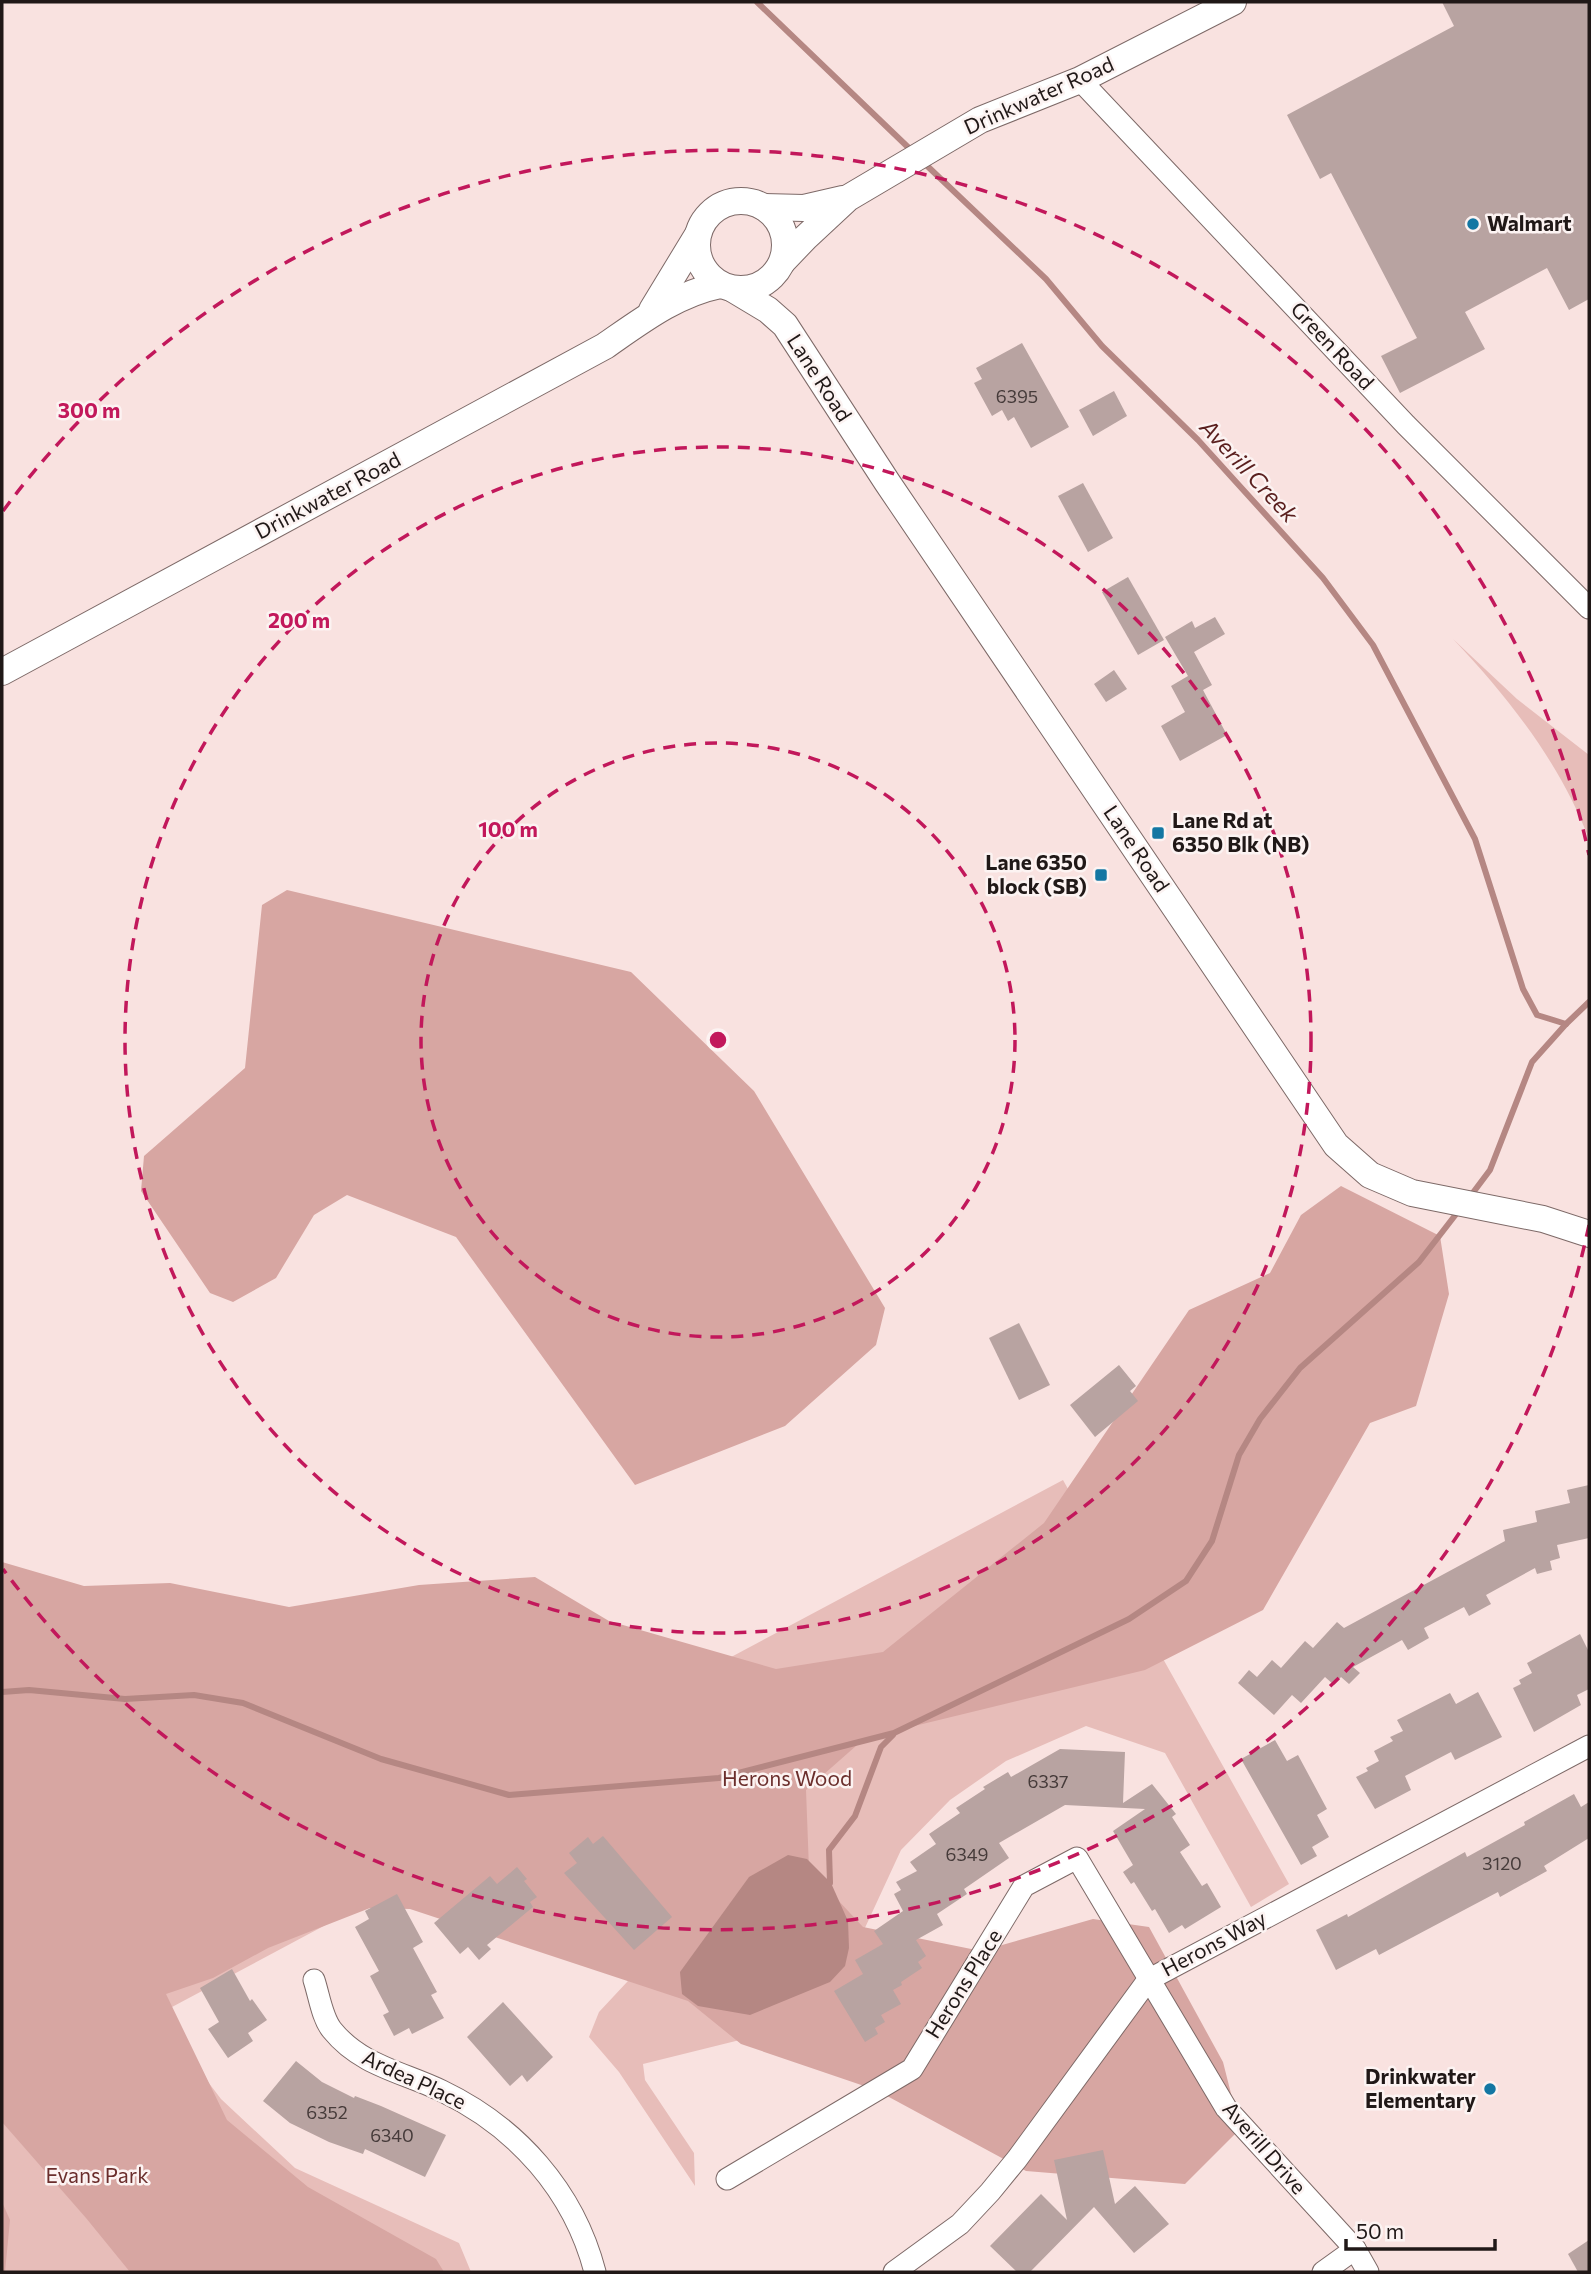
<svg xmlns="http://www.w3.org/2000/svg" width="1591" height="2274" viewBox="0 0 1591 2274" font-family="Commissioner,sans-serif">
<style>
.green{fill:#e7bdb9}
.forest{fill:#d7a6a2}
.water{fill:#b58783}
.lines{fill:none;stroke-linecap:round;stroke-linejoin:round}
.stream{stroke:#b58783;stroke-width:6}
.building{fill:#b8a3a1}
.minor-casing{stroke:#7d6967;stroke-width:23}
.tertiary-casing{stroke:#7d6967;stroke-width:28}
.minor{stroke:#fff;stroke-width:21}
.tertiary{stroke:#fff;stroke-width:26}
.ring{fill:none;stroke:#c2185b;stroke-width:3.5;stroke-dasharray:12 9}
.poi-dot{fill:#1377a3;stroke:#fcf3f2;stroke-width:2.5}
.labels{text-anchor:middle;stroke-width:5;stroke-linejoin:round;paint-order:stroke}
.number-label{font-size:18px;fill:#463b3a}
.street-label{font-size:21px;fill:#201817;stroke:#fcf3f2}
.poi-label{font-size:21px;font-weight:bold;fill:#201817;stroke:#fcf3f2;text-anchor:start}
.park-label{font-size:21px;fill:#6b2e2c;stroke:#fcf3f2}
.water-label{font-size:23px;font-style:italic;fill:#5a1f1e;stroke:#fcf3f2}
.centre{fill:#c2185b;stroke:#fcf3f2;stroke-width:3.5}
.ring-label{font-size:21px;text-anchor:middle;font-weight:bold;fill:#c2185b;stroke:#fcf3f2;stroke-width:5;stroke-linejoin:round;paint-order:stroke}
</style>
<rect width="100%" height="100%" fill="#f9e2e0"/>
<g class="green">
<path d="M 1453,639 L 1517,699 L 1589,755 L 1589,839 C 1560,763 1509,698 1453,639 Z"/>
<path d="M 1063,1480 L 1289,1884 L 1251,1907 L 1165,1753 L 1086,1726 L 1006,1761 L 950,1800 L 901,1850 L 851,1958 L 776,2031 L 643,2064 L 645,2080 L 694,2153 L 695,2186 L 619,2072 L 589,2037 L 599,2012 L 684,1921 L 451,1858 L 157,2015 L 221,2099 L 295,2168 L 459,2243 L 471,2272 L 2,2272 L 2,2046 Z"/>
</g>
<g class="forest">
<path d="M 287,890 L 631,972 L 754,1091 L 885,1308 L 876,1345 L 785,1426 L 635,1485 L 456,1237 L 347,1195 L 314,1215 L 276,1278 L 233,1302 L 210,1293 L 141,1191 L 144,1156 L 245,1068 L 262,905 Z"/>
<path d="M 1341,1186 L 1440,1236 L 1449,1294 L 1416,1406 L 1370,1423 L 1263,1610 L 1145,1670 L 865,1738 L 806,1790 L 809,1869 L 863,1927 L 981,1951 L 1093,1919 L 1149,1927 L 1223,2062 L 1240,2129 L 1185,2184 L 1026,2171 L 876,2090 L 741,2044 L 688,2001 L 410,1909 L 370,1908 L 268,1948 L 213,1978 L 166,1994 L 227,2120 L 308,2187 L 436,2259 L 444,2272 L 130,2272 L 86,2218 L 2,2122 L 2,1562 L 84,1586 L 170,1583 L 289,1607 L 419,1585 L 535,1577 L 609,1621 L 776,1669 L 883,1652 L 1044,1523 L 1189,1310 L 1270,1273 L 1301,1215 Z"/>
<path d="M 2,2202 L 10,2220 L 5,2272 L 2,2272 Z"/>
</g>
<path class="water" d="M 788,1855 L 807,1859 L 831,1883 L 848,1921 L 849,1948 L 845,1966 L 830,1982 L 750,2015 L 698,2006 L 682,1994 L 680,1972 L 749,1877 Z"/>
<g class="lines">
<g class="stream">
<path d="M 757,2 L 912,151"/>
<path d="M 922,161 L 1046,279 L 1102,346 L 1198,440 L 1323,578 L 1373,645 L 1475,839 L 1523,989 L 1537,1015 L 1566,1024"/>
<path d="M 1469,1198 L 1490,1170 L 1532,1062 L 1566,1024 L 1589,1002"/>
<path d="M 2,1692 L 29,1690 L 125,1699 L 194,1695 L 243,1703 L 381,1759 L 509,1795 L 719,1778 L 894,1733 L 1129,1619 L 1186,1581 L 1212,1541 L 1239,1455 L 1260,1419 L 1300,1368 L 1419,1262 L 1460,1209"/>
<path d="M 830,1883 L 829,1850 L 855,1816 L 881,1747 L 893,1735"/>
</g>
</g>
<g class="building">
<path d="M 1442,2 L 1589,2 L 1589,299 L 1569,310 L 1547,268 L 1465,312 L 1485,349 L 1400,393 L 1381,356 L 1417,338 L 1331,173 L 1320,179 L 1287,115 L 1454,26 Z"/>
<path d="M 1022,343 L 1069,427 L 1031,448 L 1014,417 L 1008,421 L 1002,410 L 992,416 L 974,383 L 982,379 L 976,368 Z"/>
<path d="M 1114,391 L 1127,416 L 1093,436 L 1079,410 Z"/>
<path d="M 1083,483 L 1113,538 L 1088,552 L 1058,496 Z"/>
<path d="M 1128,577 L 1164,640 L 1138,655 L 1102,592 Z"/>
<path d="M 1215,617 L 1225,634 L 1194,652 L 1212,685 L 1203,690 L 1227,735 L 1180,761 L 1161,726 L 1185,712 L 1171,686 L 1188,676 L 1165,637 L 1192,621 L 1195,628 Z"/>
<path d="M 1114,670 L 1127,689 L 1106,702 L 1094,684 Z"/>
<path d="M 1019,1323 L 1050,1385 L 1019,1400 L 989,1338 Z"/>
<path d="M 1119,1365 L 1136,1386 L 1130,1391 L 1138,1401 L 1095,1437 L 1070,1405 Z"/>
<path d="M 1589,1485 L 1589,1538 L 1557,1545 L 1560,1558 L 1550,1561 L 1552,1570 L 1537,1574 L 1535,1568 L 1486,1595 L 1491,1604 L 1469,1616 L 1464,1607 L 1424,1628 L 1429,1638 L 1408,1650 L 1402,1640 L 1353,1667 L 1360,1673 L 1349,1684 L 1341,1677 L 1334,1685 L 1325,1677 L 1301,1703 L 1292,1695 L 1274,1715 L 1238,1683 L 1249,1670 L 1257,1677 L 1272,1660 L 1281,1668 L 1305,1641 L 1313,1648 L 1337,1622 L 1344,1628 L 1505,1541 L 1503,1530 L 1537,1522 L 1535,1511 L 1570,1503 L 1567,1490 Z"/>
<path d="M 1580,1634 L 1589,1652 L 1589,1689 L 1577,1695 L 1581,1705 L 1534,1732 L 1513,1688 L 1521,1684 L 1519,1680 L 1532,1673 L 1527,1663 Z"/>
<path d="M 1478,1692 L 1502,1737 L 1455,1760 L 1451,1752 L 1405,1776 L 1411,1790 L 1375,1809 L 1356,1777 L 1368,1771 L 1366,1768 L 1379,1761 L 1374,1751 L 1393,1741 L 1390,1737 L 1403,1731 L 1397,1720 L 1450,1693 L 1456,1704 Z"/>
<path d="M 1275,1740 L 1287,1761 L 1298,1755 L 1327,1809 L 1317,1815 L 1329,1837 L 1312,1847 L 1317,1856 L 1301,1865 L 1241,1759 Z"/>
<path d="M 1060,1749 L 1125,1752 L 1123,1803 L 1152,1784 L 1176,1814 L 1172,1817 L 1190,1845 L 1180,1852 L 1202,1886 L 1207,1883 L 1221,1907 L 1185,1929 L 1182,1925 L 1169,1933 L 1155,1909 L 1152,1911 L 1134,1882 L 1131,1884 L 1123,1872 L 1133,1865 L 1113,1831 L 1145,1809 L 1065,1805 L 999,1843 L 1009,1858 L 964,1889 L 967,1894 L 937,1914 L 943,1925 L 916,1940 L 926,1956 L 918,1962 L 922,1968 L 901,1982 L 902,1985 L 893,1990 L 901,2004 L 881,2015 L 885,2022 L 875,2028 L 878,2034 L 865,2042 L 834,1991 L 863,1974 L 855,1960 L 883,1944 L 874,1931 L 903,1911 L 894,1894 L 901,1890 L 896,1882 L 917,1871 L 910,1862 L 936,1844 L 929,1834 L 960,1813 L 956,1808 L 985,1789 L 983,1787 L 1008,1772 L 1011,1777 Z"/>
<path d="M 1574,1794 L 1581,1807 L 1589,1802 L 1589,1838 L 1544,1866 L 1547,1871 L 1500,1897 L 1498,1892 L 1379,1955 L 1376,1949 L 1336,1970 L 1316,1930 L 1347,1914 L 1348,1917 L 1465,1852 L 1467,1857 L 1525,1825 L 1524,1822 Z"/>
<path d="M 603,1836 L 672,1917 L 634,1950 L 564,1873 L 577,1863 L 569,1853 L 588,1837 L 593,1844 Z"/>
<path d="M 517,1867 L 527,1879 L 524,1881 L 537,1897 L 530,1902 L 533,1907 L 487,1945 L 491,1949 L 479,1960 L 468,1947 L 460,1954 L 434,1923 L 490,1876 L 497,1884 Z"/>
<path d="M 397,1894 L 423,1942 L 413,1948 L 437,1992 L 431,1995 L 444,2018 L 412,2034 L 409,2028 L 394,2036 L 383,2015 L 389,2012 L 370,1976 L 379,1971 L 355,1927 L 369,1919 L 365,1911 Z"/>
<path d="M 232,1969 L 250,2001 L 252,1999 L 267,2020 L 248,2033 L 253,2041 L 228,2058 L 208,2029 L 219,2022 L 200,1988 Z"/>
<path d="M 503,2002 L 553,2057 L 527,2082 L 522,2075 L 510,2086 L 467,2037 Z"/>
<path d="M 296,2061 L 322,2082 L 354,2098 L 355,2096 L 381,2106 L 446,2135 L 425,2177 L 365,2149 L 363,2154 L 329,2142 L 290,2123 L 263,2101 Z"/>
<path d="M 1103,2150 L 1115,2204 L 1135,2186 L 1169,2224 L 1134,2253 L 1094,2207 L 1030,2272 L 1017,2272 L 990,2246 L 1041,2194 L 1067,2220 L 1054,2160 Z"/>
<path d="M 1589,2240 L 1589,2272 L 1578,2272 L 1568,2254 Z"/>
</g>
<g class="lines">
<g class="minor-casing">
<g id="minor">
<path d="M 1080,80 L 1406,425 L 1589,608"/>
<path d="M 314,1980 C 319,1995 322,2018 332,2030 C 361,2066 403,2072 442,2091 C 517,2127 574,2191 595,2272"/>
<path d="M 727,2179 L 912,2069 L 1024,1886 L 1077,1858 L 1226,2108 L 1355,2249 L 1368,2272"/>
<path d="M 894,2272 L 960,2224 L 990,2192 L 1017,2159 L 1148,1980 L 1589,1746"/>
<path d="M 1323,2272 L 1355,2249"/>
</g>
</g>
<g class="tertiary-casing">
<g id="tertiary">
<circle cx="741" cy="245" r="44"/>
<path d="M 764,207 L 804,208 L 843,199"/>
<path d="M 783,261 L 805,238 L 848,198 L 980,120 L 1080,80 L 1233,2"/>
<path d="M 733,289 L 768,310 L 785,325 L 887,482 L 1336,1145 L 1370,1175 L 1412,1193 L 1543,1219 L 1589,1234"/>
<path d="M 652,310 L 697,236"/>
<path d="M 2,672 L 605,346 C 641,321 676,294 720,285"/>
</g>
</g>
<use href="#minor" class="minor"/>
<use href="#tertiary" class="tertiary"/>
</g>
<g class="ring">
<circle cx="718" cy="1040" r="297"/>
<circle cx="718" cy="1040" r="593"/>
<path d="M1589 1225A890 890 0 0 1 3 1569M3 511A890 890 0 0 1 1589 855"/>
</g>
<g class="poi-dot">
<circle cx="1473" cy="224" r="7"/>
<rect x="1151" y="826" width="14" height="14" rx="3.5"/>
<rect x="1094" y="868" width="14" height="14" rx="3.5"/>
<circle cx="1490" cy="2089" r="7"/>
</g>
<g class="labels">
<g class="number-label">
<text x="1017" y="403">6395</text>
<text x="1048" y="1788">6337</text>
<text x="967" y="1861">6349</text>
<text x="1502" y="1870">3120</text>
<text x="327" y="2119">6352</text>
<text x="392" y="2142">6340</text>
</g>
<g class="street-label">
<text transform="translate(1039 96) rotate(-24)" y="7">Drinkwater Road</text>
<text transform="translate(1332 346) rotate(47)" y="7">Green Road</text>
<text transform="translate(819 378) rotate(57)" y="7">Lane Road</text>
<text transform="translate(328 496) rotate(-28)" y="7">Drinkwater Road</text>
<text transform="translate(1136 849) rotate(56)" y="7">Lane Road</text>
<text transform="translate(1214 1944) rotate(-28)" y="7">Herons Way</text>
<text transform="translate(964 1984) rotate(-58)" y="7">Herons Place</text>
<text transform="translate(414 2080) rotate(25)" y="7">Ardea Place</text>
<text transform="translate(1264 2148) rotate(49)" y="7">Averill Drive</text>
</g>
<g class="poi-label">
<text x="1487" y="231">Walmart</text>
<text x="1172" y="828">Lane Rd at<tspan x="1172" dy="24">6350 Blk (NB)</tspan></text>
<text x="1087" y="870" text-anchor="end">Lane 6350<tspan x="1087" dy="24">block (SB)</tspan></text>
<text x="1476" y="2084" text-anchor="end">Drinkwater<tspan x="1476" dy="24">Elementary</tspan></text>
</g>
<g class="park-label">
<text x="787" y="1786">Herons Wood</text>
<text x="97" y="2183">Evans Park</text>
</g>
<g class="water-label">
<text transform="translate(1249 471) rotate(47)" y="8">Averill Creek</text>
</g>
</g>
<circle cx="718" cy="1040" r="10" class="centre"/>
<g class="ring-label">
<text x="89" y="418">300 m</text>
<text x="299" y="628">200 m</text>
<text x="508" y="837">100 m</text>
</g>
<rect width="1591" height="2274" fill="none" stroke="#201817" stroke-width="7"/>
<path d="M1346 2239v10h149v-10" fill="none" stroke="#201817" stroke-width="3.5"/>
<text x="1356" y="2239" font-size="21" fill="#201817" stroke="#fcf3f2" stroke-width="5" paint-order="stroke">50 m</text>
</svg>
